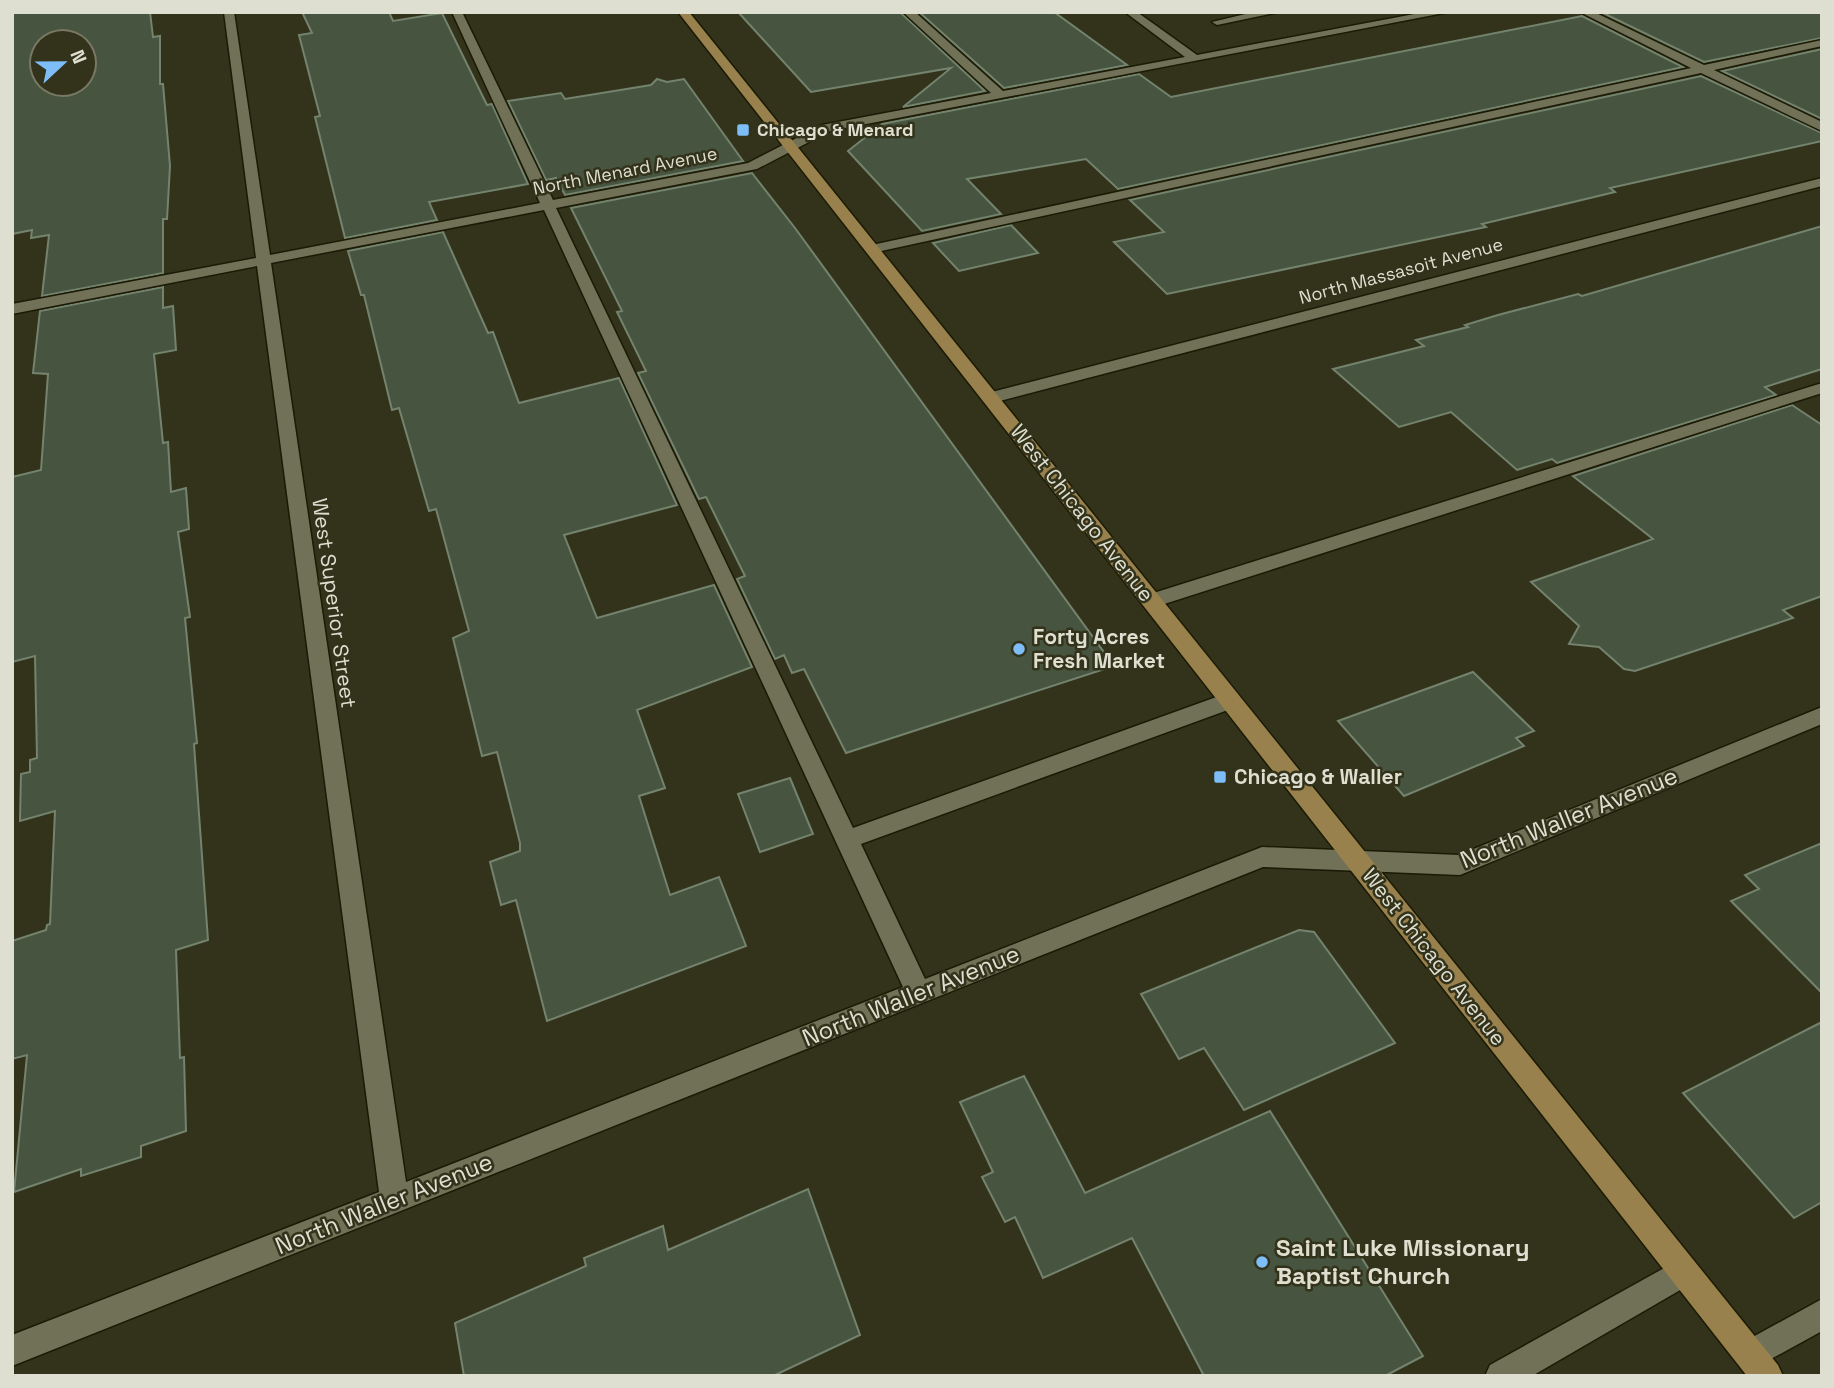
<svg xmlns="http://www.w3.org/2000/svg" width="1834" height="1388" viewBox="0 0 1834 1388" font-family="'Space Grotesk',sans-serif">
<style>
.building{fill:#475540;stroke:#74836d;stroke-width:2;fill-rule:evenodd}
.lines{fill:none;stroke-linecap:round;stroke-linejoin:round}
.minor-casing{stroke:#1b1a04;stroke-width:3}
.major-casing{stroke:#1b1a04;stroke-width:3}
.minor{fill:#717158;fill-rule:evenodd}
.major{fill:#99814d;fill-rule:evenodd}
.poi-dot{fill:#7dbef9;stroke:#33331c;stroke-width:2.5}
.labels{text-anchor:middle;stroke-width:5;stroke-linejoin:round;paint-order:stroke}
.far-poi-label{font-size:18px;font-weight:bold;fill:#dfdfd1;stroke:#33331c;text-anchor:start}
.far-street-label{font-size:18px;fill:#dfdfd1;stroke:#33331c}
.street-label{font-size:21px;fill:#dfdfd1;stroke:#33331c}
.poi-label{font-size:21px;font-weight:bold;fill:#dfdfd1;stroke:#33331c;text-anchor:start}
.near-street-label{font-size:24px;fill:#dfdfd1;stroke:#33331c}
.near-poi-label{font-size:24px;font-weight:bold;fill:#dfdfd1;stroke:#33331c;text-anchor:start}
</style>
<rect width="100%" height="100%" fill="#33331c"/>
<g class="building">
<path d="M 12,12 L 150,12 L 153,37 L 160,36 L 160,84 L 163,84 L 170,166 L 167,219 L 163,219 L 163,273 L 42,296 L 49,235 L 31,238 L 32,230 L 12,234 ZM 42,42 L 84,42 L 84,84 L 42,84 Z"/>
<path d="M 302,12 L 389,12 L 393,21 L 442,13 L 487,105 L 492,104 L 528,184 L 429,202 L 437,220 L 345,238 L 315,117 L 320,116 L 299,35 L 312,33 Z"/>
<path d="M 738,12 L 900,12 L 985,91 L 903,107 L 951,68 L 811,92 Z"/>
<path d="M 919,12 L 1054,12 L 1127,65 L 1004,88 Z"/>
<path d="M 1601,12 L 1822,12 L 1822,38 L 1704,62 Z"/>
<path d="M 1582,16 L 1683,67 L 1118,189 L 1086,159 L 967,179 L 1001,214 L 922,231 L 848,151 L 882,124 L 1139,74 L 1171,97 Z"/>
<path d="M 1822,49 L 1822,119 L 1722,71 Z"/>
<path d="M 1701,76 L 1822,133 L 1822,141 L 1610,188 L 1615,192 L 1482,224 L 1486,227 L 1167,294 L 1114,242 L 1164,232 L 1130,200 Z"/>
<path d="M 657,79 L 667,82 L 684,79 L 743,161 L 565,195 L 556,178 L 546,180 L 508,101 L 561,93 L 565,99 L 651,85 Z"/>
<path d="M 752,173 L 795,228 L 1114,666 L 846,753 L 804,669 L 792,673 L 784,655 L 775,659 L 737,579 L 745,576 L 706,497 L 699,499 L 638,373 L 646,371 L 617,312 L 622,311 L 571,208 Z"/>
<path d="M 1011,225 L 1038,253 L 959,271 L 933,243 Z"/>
<path d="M 1822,226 L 1822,369 L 1765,387 L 1776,395 L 1557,463 L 1552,459 L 1517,470 L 1451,412 L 1399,427 L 1333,369 L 1424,346 L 1416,340 L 1468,327 L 1465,325 L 1498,315 L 1578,294 L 1582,296 Z"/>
<path d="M 443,232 L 488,333 L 493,332 L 519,403 L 619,378 L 677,505 L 564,535 L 597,618 L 714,585 L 752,667 L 637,710 L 665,788 L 639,796 L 670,895 L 719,877 L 746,946 L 547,1021 L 516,900 L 501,905 L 490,862 L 520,851 L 520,843 L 497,752 L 482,756 L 453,638 L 469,631 L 436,509 L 429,511 L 399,408 L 392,410 L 364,295 L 361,295 L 348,251 Z"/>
<path d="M 163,287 L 163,308 L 173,306 L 176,350 L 154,354 L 163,443 L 168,442 L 171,492 L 186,488 L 189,529 L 178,532 L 190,617 L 185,618 L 197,743 L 194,744 L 208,940 L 176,950 L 180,1058 L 184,1057 L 186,1131 L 141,1146 L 141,1157 L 81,1176 L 81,1169 L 14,1192 L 27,1055 L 12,1059 L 12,941 L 46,930 L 47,925 L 50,924 L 55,811 L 20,821 L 21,774 L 30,772 L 30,760 L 37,758 L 35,656 L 12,662 L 12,477 L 41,470 L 48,374 L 33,373 L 40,311 Z"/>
<path d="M 1792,405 L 1822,425 L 1822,596 L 1783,610 L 1793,618 L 1635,671 L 1624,669 L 1599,647 L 1569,644 L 1579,626 L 1531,582 L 1653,539 L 1573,476 Z"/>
<path d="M 1473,672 L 1534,731 L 1516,738 L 1524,746 L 1404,796 L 1338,721 Z"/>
<path d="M 790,778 L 813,834 L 760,852 L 738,794 Z"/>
<path d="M 1822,843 L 1822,993 L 1731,901 L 1759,889 L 1745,875 Z"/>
<path d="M 1299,930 L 1314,932 L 1395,1043 L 1244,1110 L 1204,1048 L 1179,1059 L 1141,994 Z"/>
<path d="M 1822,1022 L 1822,1202 L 1794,1218 L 1683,1093 Z"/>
<path d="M 1024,1076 L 1085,1193 L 1270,1111 L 1423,1356 L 1385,1376 L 1204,1376 L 1132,1238 L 1043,1278 L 1015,1217 L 1005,1222 L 982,1177 L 993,1172 L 960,1102 Z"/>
<path d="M 808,1189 L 860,1335 L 773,1376 L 464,1376 L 455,1323 L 586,1266 L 584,1258 L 663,1226 L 668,1250 Z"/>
</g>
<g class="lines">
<g class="minor-casing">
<g id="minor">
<path d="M 224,12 L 234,12 L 270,255 L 540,203 L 452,12 L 462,12 L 553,200 L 748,163 L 822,125 L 991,93 L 903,12 L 915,12 L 1003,91 L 1185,57 L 1125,12 L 1137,12 L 1197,55 L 1425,12 L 1449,12 L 830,131 L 757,169 L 556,208 L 853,828 L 1222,695 L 1236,695 L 1240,701 L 1236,707 L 861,844 L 925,979 L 1262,847 L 1459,855 L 1822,707 L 1822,724 L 1460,875 L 1263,867 L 12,1366 L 12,1335 L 379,1192 L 257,266 L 12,314 L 12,304 L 256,258 ZM 544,210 L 903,987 L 406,1182 L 271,263 Z"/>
<path d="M 1254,12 L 1279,12 L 1217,25 L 1212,22 Z"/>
<path d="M 1580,12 L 1594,12 L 1704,65 L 1822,40 L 1822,46 L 1714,70 L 1822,122 L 1822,131 L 1701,73 L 872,253 L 865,249 L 872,245 L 1691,68 Z"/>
<path d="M 1822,178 L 1822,186 L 996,402 L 984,402 L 982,398 L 984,394 Z"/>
<path d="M 1822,383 L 1822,393 L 1158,606 L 1144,606 L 1141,601 L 1144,596 Z"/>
<path d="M 1684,1257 L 1694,1262 L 1699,1272 L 1694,1282 L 1532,1376 L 1485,1376 L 1490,1365 Z"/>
<path d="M 1822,1299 L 1822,1331 L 1751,1370 L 1740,1366 L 1736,1355 L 1740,1344 Z"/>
</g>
</g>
<g class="major-casing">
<path id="major" d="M 678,12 L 689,12 L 1778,1365 L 1783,1376 L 1747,1376 Z"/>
</g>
<use href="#minor" class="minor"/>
<use href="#major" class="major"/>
</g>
<g class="poi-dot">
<rect x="736" y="123" width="14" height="14" rx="3.5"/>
<circle cx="1019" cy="649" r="7"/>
<rect x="1213" y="770" width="14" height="14" rx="3.5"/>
<circle cx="1262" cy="1262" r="7"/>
</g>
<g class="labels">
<g class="far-poi-label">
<text x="757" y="136">Chicago &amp; Menard</text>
</g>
<g class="far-street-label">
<text transform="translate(625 171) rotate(-11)" y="6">North Menard Avenue</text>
<text transform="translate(1401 271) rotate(-15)" y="6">North Massasoit Avenue</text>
</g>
<g class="street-label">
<text transform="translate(1082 513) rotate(52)" y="7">West Chicago Avenue</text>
<text transform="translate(334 603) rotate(82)" y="7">West Superior Street</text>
<text transform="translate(1434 957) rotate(52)" y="7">West Chicago Avenue</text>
</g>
<g class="poi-label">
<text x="1033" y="644">Forty Acres<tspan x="1033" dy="24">Fresh Market</tspan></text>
<text x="1234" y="784">Chicago &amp; Waller</text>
</g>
<g class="near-street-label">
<text transform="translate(1569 818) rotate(-22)" y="8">North Waller Avenue</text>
<text transform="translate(911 996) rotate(-22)" y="8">North Waller Avenue</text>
<text transform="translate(384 1204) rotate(-22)" y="8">North Waller Avenue</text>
</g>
<g class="near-poi-label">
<text x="1276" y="1256">Saint Luke Missionary<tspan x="1276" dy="28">Baptist Church</tspan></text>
</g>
</g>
<rect width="1834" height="1388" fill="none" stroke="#dfdfd1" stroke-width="28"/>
<g transform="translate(63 63) rotate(68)"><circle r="33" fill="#33331c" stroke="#787864" stroke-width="2"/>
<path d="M0-5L12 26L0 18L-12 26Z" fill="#7dbef9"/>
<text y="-10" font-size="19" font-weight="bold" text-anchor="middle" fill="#dfdfd1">N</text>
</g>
</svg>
